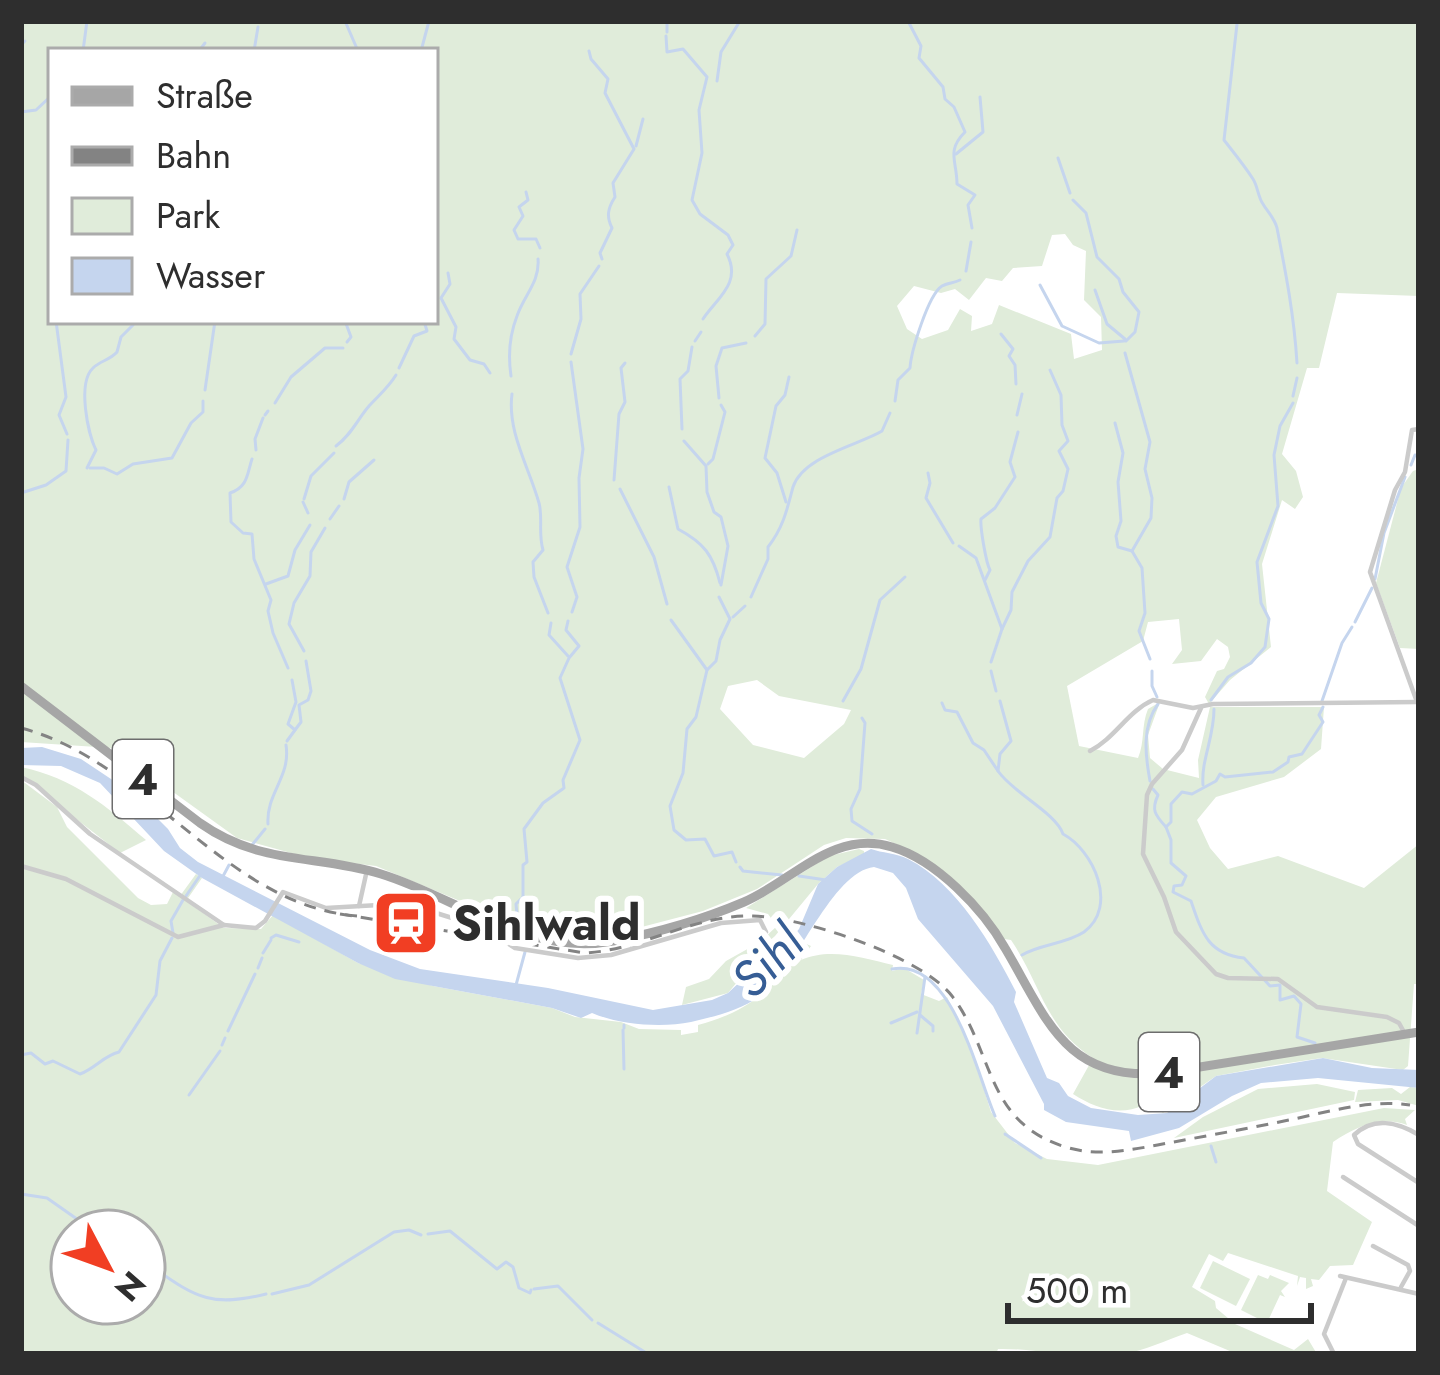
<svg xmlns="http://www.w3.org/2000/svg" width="1440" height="1375" viewBox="0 0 1440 1375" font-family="Jost,sans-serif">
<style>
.green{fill:#e0ecda;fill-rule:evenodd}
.water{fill:#c5d5ee}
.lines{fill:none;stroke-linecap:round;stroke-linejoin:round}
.stream{stroke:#c5d5ee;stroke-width:3}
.minor{stroke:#cbcbcb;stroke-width:4.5}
.primary{stroke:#a6a6a6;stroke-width:9}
.rail{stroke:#838383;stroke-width:3;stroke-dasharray:12 9;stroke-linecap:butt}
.labels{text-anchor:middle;stroke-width:12;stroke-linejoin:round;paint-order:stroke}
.shield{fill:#fff;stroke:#6d6d6d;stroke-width:3}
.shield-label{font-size:45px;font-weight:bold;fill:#2e2e2e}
.poi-label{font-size:48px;font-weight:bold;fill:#2e2e2e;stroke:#fff;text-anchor:start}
.water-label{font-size:51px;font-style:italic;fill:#365d95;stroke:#fff}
</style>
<rect width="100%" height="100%" fill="#fff"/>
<g class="green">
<path d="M 21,21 L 1419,21 L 1419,296 L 1337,293 L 1319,368 L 1307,368 L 1282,454 L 1296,471 L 1303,497 L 1295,509 L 1282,500 L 1262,564 L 1271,647 L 1230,680 L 1209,704 L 1205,697 L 1217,671 L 1224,669 L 1230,657 L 1228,647 L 1217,639 L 1201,661 L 1172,664 L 1182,650 L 1179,619 L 1148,622 L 1143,641 L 1067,686 L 1079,746 L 1138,758 C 1145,742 1141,726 1148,709 L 1160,702 L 1148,735 L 1150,758 L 1163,769 L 1199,778 L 1198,760 L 1210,707 L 1324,707 L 1321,749 L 1284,777 L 1216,797 L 1197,820 L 1210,848 L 1228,869 L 1278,856 L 1364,888 L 1419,844 L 1419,984 L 1414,984 L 1408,1066 L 1403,1070 L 1322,1058 L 1275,1065 L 1216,1076 L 1163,1113 L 1152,1106 L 1153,1094 L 1138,1093 L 1144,1105 C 1119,1117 1095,1108 1073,1094 L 1093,1058 C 1045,1028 1041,984 1011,940 L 1004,939 L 982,910 L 907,849 L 885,839 L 846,838 L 824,845 L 757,889 L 703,911 L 611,935 L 576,939 L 544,936 L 376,866 L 309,858 L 237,838 L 112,748 L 21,742 ZM 51,51 L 435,51 L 435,321 L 51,321 ZM 1065,234 L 1073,245 L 1086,251 L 1084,300 L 1101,317 L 1102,350 L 1074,359 L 1071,334 L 999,305 L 992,324 L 971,331 L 972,316 L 960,309 L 948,330 L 922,339 L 907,329 L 897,306 L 914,286 L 941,293 L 955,289 L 969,300 L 986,278 L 1002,281 L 1013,268 L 1042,266 L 1052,235 ZM 757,680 L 779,696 L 851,710 L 844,724 L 804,758 L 753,745 L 720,709 L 728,686 Z"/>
<path d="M 1419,469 L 1419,649 L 1400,648 L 1376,583 L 1401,488 L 1413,471 Z"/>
<path d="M 21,767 C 74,778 106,806 146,840 L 120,853 L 21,776 Z"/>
<path d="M 21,780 L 57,807 L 67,827 L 138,898 L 151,905 L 167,904 L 173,892 L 180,896 L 196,874 L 202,878 L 186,901 L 224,928 L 261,929 L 273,915 L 358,963 L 433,986 L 552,1008 L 575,1017 L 621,1022 L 639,1029 L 681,1030 L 681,1035 L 698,1032 L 698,1025 C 752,1010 773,989 804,943 L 811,946 L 801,960 C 830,947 863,958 893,965 L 892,971 L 904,968 L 924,980 L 921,994 L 939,1001 L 947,997 L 970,1045 L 991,1112 L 1015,1143 L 1047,1159 L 1098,1165 L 1384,1108 L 1415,1110 L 1405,1119 L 1407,1125 C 1380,1115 1356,1127 1333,1142 L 1327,1191 L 1372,1222 L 1353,1265 L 1330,1266 L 1319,1280 L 1311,1279 L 1313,1286 L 1306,1289 L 1306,1278 L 1300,1277 L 1297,1286 L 1298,1276 L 1228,1253 L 1223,1261 L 1209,1254 L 1192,1287 L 1215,1301 L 1216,1308 L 1235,1324 L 1294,1350 L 1308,1339 L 1317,1354 L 1237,1354 L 1187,1333 C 1167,1340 1143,1351 1123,1354 C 1082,1361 1039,1348 998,1349 L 996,1354 L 21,1354 ZM 72,1231 L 144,1231 L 144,1303 L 72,1303 Z"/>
<path d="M 859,849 L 864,851 L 864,855 L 837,867 L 818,884 L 728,993 L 682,1005 L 686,987 L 709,979 L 726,961 L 760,942 L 777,926 L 768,914 L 746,908 L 829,856 Z"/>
<path d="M 1317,1084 L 1355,1092 L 1354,1100 L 1174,1138 L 1203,1117 L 1258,1089 Z"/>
<path d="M 1410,1087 L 1419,1088 L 1419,1106 L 1398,1100 L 1355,1102 L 1358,1090 L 1392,1088 L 1401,1094 Z"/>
<path d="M 1213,1261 L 1250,1279 L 1236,1306 L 1200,1288 Z"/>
<path d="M 1258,1275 L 1268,1279 L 1270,1275 L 1289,1283 L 1281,1291 L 1285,1297 L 1280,1295 L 1267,1323 L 1241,1310 Z"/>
</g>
<path class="water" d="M 42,747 L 81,759 L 132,793 L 168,829 L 180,848 L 198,862 L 370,950 L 420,969 L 548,988 L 653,1010 L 712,1000 L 728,993 L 744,978 L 764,971 L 799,929 L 818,884 L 837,867 L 871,849 C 882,853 896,853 908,859 C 957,884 992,945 1016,992 L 1014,1002 L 1047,1078 L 1059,1083 L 1068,1096 L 1091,1108 L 1138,1115 L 1167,1113 L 1216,1076 L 1323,1058 L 1372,1068 L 1419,1070 L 1419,1088 L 1318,1078 L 1261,1083 L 1232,1096 L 1179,1128 L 1131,1141 L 1129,1131 L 1066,1122 L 1044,1110 L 1044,1104 L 993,1006 L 918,919 L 906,888 L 893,873 L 874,867 C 831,872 797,970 760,996 C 739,1011 716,1016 691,1022 C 662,1028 620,1025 592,1013 L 581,1018 L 552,1008 L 395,979 L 358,963 L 202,878 L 164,851 L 100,783 L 61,766 L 21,765 L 21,748 Z"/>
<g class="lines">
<g class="stream">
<path d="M 345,21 L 358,51"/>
<path d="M 667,21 L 667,32"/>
<path d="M 908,21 L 921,46 L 919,58 L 943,87 L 945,99 L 954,107 L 965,132 C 946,151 957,161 957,184 L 975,195 L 968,205 L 972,228"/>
<path d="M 1237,24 L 1224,140 C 1234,153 1244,165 1253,179 C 1258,187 1258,197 1263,204 C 1267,211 1275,219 1277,228 C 1286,274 1294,315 1297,363"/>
<path d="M 666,36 L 667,52 L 683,49 L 707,77 L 699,110 L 702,153 L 692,200 L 700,214 L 728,235 L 733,245 L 727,254 C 742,283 717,298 703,319"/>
<path d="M 21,45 L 25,41"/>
<path d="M 83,51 L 87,21"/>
<path d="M 179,51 L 179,50"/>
<path d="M 199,51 L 205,43"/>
<path d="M 254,51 L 258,27"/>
<path d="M 421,51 L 429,21"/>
<path d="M 589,51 L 591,59 L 608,79 L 605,93 L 634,149 L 613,183 L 615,197 C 608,208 606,216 612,228 L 600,253 L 602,259"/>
<path d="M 717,81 L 721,52 L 740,21"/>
<path d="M 21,112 L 36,110 L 51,96"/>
<path d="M 636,146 L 643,119"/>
<path d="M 956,154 L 983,132 L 980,97"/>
<path d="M 1058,158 L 1070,193"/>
<path d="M 526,192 L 528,200 L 519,207 L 523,216 L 514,230 L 518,239 L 536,239 L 540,248"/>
<path d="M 1073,200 L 1086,213 L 1097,257 L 1119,279 L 1123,292 L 1139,312 L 1135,332 L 1126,341"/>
<path d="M 966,271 L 971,242"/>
<path d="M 448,273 L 450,284 L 441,298 L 456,327 L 454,339 L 470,360 L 484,364 L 490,373"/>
<path d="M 1040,285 L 1062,326 L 1099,343 L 1124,341"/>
<path d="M 1095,290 L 1107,324 L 1125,339"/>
<path d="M 56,321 L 66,397 L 59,415 L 67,434"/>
<path d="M 345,321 L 351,337 L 347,342"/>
<path d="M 1001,334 L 1013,349 L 1009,356 L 1015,365 L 1016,384"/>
<path d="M 755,336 L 765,324 L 766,279 L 791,256 L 797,230"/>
<path d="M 695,341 L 701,332"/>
<path d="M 1125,353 L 1150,442 L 1145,469 L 1152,498 L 1151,518 L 1132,551 L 1142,568 L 1145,613 L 1139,631 L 1150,659"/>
<path d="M 571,354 L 581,319 L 580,294 L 599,266"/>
<path d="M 571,362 L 583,449 L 579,478 L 580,527 L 567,567 L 577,597 L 572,612"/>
<path d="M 399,368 L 414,336 L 427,331 L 424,321"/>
<path d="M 511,376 C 508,356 510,334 517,316 C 524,295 540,282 538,259"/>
<path d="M 205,390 L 215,321"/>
<path d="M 512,394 C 507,432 529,467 539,503 C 543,518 538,533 543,550 L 533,562 L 534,577 L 548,613"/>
<path d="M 1293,396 L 1297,378"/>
<path d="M 719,398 L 716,366 L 722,348 L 746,343"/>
<path d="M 895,401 L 898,380 L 910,368 C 911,352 928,295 942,286 C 947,283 954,283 960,280"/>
<path d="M 275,403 L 291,377 L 325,348 L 343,348"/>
<path d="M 265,415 L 268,411"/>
<path d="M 1017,415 L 1022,394"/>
<path d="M 1115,423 L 1123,453 L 1118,482 L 1121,521 L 1116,536 L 1118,547 L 1132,551"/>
<path d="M 682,429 L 680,379 L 688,371 L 692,347"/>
<path d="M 684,441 L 706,466 L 707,492 L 714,512 L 721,517 L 728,546 L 721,585"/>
<path d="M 336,446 C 352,434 357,420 369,406 C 379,395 388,388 396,375"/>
<path d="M 256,450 L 255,439 L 263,418"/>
<path d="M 252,459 C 247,474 248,487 230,493 L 231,522 L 243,533 L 252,534 L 254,559 L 271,600 L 268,611 L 273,633 L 288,668"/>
<path d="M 708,464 L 713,459 L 725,412 L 721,405"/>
<path d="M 1411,465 L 1415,455"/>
<path d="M 87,468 L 96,450 C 88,434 77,383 93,368 C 100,361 110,360 117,352 L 121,337 L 133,325"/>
<path d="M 90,468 L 104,468 L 117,474 L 133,464 L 172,458 L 191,423 L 203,412 L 203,401"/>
<path d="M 928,473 L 930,483 L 926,498 L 953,543"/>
<path d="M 614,480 L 619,414 L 625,402 L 621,368 L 625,363"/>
<path d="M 669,487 L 678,529 C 704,543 713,555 720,583"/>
<path d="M 620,489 L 654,557 L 667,604"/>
<path d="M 21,493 L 46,485 L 66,471 L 68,440"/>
<path d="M 304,499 L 311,476 L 334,453"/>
<path d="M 344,499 L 349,482 L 374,460"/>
<path d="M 303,502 L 308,513"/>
<path d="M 786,502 L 777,473 L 765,458 L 776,406 L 785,395 L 789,377"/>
<path d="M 330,519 L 339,506"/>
<path d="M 959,546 L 976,558 L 1002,629 L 991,662"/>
<path d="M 1375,579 L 1384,533 L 1405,477"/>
<path d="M 985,580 L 990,570 C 986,563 980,527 981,519 L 995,508 L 1015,477 L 1010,462 L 1018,432"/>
<path d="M 266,584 L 288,576 L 295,550 L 310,525"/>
<path d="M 719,597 L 730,619 L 720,640 L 716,661 L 707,670 L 696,717 L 687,729 L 683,773 L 670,806 L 674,830 L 686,840 L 705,839 L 714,856 L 732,852 L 736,862"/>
<path d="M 751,597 L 768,559 L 768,547 C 783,528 787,510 793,487 C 803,456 859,445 882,431 L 890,413"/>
<path d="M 733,617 L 745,606"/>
<path d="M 671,620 L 707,670"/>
<path d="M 1355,622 L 1372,588"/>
<path d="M 551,623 L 549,635 L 568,656"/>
<path d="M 1002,629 L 1011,610 L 1012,592 L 1028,561 L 1050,537 L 1057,498 L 1063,491 L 1068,469 L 1059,451 L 1068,441 L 1062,425 L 1061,395 L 1050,370"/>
<path d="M 304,651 L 289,624 L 294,603 L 310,576 L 311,552 L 325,528"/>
<path d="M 991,671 L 996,691"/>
<path d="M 1152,671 L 1152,686 L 1157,697"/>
<path d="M 1211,700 L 1228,677 L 1251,663 L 1265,647 L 1269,619 L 1261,603 L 1257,562 L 1278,506 L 1274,455 L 1280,426 L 1293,403"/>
<path d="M 843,701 L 861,669 L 880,600 L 905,577"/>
<path d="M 1000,701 L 1011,741 L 1000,754 L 998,771 C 1013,793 1056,813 1063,834 C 1093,850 1119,906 1084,932 C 1066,944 1040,944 1022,955"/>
<path d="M 1322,701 L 1342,643 L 1352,627"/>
<path d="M 942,703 L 945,710 L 957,712 L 973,743 L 984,750 L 998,771"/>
<path d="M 862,718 L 865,723 L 860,789 L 851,809 L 852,821 L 872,834"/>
<path d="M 295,730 L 301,722 L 299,705 L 308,700 L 311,691 L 306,661"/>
<path d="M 287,741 L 295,730 L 288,724 L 296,702 L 292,680"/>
<path d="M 1150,781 C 1145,754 1142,726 1158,704"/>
<path d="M 1203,785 C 1201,760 1214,738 1214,709"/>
<path d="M 1153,789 L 1158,795 C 1151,810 1155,815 1166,827"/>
<path d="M 268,824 C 266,793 291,777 286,745"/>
<path d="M 252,845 L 265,829"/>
<path d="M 740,867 L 743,871 L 782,875"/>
<path d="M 799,876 L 826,880"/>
<path d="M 221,880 L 229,865"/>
<path d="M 186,896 L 201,874"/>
<path d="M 518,925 L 516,904 L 523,897 L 523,865 L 527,862 L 524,829 L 543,803 L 564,788 L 563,780 L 580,740 L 560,678 L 569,658 L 579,646 L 566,630 L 568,621"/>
<path d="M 173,933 L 171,921 L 183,900"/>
<path d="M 271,938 L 276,935 L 299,942"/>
<path d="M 263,953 L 271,940"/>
<path d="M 258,968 L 262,958"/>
<path d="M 892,969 C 952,957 977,1075 995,1116"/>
<path d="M 516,985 L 525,952"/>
<path d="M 920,1015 L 933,1026 L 933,1031"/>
<path d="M 891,1023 L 917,1012"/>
<path d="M 624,1028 L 624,1025"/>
<path d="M 623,1030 L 624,1069"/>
<path d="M 228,1031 L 255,974"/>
<path d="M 917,1033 L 925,977"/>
<path d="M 1315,1043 L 1297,1037 L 1301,1004 L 1294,996 L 1280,1000 L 1280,985 L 1270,986 L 1244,958 C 1208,954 1202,933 1191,901 L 1173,892 L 1174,886 L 1182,885 L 1186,876 L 1171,863 L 1171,840 L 1166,827 L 1171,822 L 1171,804 L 1182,792 L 1192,794 L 1216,781 L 1220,774 L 1225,777 L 1273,772 L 1288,762 L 1289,757 L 1302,754 L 1323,722 L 1319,715 L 1323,707"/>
<path d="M 222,1045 L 225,1038"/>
<path d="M 21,1055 L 31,1053 L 45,1064 L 53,1061 L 80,1074 C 96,1068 103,1056 119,1052 L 156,995 L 160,961 L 172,938"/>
<path d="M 189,1095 L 220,1051"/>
<path d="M 1005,1134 L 1041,1158"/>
<path d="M 1211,1146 L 1216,1162"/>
<path d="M 21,1194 L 47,1198 L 94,1231"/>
<path d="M 428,1234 L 450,1231 L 497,1269 L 506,1262 L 513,1267 L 519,1288 L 530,1293 L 531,1290"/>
<path d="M 144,1264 L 146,1265"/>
<path d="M 154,1268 C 197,1299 214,1307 266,1294"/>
<path d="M 534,1289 L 558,1286 L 592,1320"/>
<path d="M 272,1294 L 309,1285 L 394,1232 L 409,1230 L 421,1235"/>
<path d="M 598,1323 L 648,1354"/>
<path d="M 1167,1354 L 1176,1354"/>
</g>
<g class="minor">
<path d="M 1417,702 L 1370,572 L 1395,490 L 1405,472 L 1412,430 L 1419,429"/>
<path d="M 1201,708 L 1182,750 L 1152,784 L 1147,795 L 1143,854 L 1164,897 L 1176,932 L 1216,974 L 1228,978 L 1278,979 L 1317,1007 L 1387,1017 L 1399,1023 L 1405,1034"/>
<path d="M 1090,751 C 1115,738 1128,711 1153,700 L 1193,708 L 1213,704 L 1417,702"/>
<path d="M 21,777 L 36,785 L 90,834 L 224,925"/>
<path d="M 21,866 L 66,879 L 178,937 L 224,925 L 256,928 L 265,921 L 283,892 L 326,908 L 397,904 L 417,907 L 484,928 L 515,948 L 578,958 L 611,955 L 721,923 L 760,920 L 766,932"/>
<path d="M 359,906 L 367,870"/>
<path d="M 1419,1135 C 1397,1122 1374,1116 1354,1135 L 1358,1144 L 1419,1183"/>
<path d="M 1343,1177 L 1419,1226"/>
<path d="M 1373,1246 L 1408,1265 L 1410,1271 L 1401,1287"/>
<path d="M 1340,1276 L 1419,1294"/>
<path d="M 1334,1354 L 1324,1334 L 1346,1278"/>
</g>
<path class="primary" d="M 21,686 L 200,823 C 261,866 316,854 381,874 C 459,898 527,957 613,941 C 656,933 704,919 744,902 C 793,881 833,829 892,847 C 936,860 983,909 1005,948 C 1046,1017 1065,1082 1162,1073 L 1419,1032"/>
<g class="rail">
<path d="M 21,728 C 148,761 224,905 357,916"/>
<path d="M 340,914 L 585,953 C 642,950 695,914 753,916 C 803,917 921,956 952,996 C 995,1052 984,1124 1069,1148 C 1102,1157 1135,1149 1168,1143 C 1206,1136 1245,1129 1284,1121 C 1325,1113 1367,1099 1410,1105"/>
</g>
</g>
<defs>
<g id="station-square" transform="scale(3.45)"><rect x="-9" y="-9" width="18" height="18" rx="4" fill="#f13e23" stroke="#fff"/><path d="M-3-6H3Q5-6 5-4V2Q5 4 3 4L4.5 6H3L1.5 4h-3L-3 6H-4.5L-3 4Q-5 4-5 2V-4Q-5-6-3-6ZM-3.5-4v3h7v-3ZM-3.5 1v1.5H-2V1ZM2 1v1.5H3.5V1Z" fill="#fff"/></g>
</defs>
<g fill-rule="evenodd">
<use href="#station-square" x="406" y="923"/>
</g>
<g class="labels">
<g class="shield">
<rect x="113" y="740" width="60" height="78" rx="9"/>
<rect x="1139" y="1033" width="60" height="78" rx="9"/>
</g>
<g class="shield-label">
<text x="143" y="795">4</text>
<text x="1169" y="1088">4</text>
</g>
<g class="poi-label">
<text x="452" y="940">Sihlwald</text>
</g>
<g class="water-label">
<text transform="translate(767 961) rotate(-46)" y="18">Sihl</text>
</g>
</g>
<rect width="1440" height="1375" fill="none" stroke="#2e2e2e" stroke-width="48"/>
<rect x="48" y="48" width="390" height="276" fill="#ffffff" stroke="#ababab" stroke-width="3"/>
<rect x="72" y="87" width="60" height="18" fill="#a6a6a6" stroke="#ababab" stroke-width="3"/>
<text x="156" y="108" font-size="36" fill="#2e2e2e">Straße</text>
<rect x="72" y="147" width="60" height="18" fill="#838383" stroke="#ababab" stroke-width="3"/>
<text x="156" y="168" font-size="36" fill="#2e2e2e">Bahn</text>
<rect x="72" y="198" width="60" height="36" fill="#e0ecda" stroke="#ababab" stroke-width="3"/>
<text x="156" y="228" font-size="36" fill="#2e2e2e">Park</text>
<rect x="72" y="258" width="60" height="36" fill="#c5d5ee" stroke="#ababab" stroke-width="3"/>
<text x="156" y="288" font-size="36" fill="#2e2e2e">Wasser</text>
<g transform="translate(108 1267) rotate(131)"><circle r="57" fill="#ffffff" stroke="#ababab" stroke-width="3"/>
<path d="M0-9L21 45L0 30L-21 45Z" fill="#f13e23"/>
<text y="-18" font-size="33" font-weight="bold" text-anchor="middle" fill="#2e2e2e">N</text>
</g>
<path d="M1008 1303v18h303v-18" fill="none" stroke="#2e2e2e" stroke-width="6"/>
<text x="1026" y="1303" font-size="36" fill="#2e2e2e" stroke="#ffffff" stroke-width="9" paint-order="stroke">500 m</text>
</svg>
